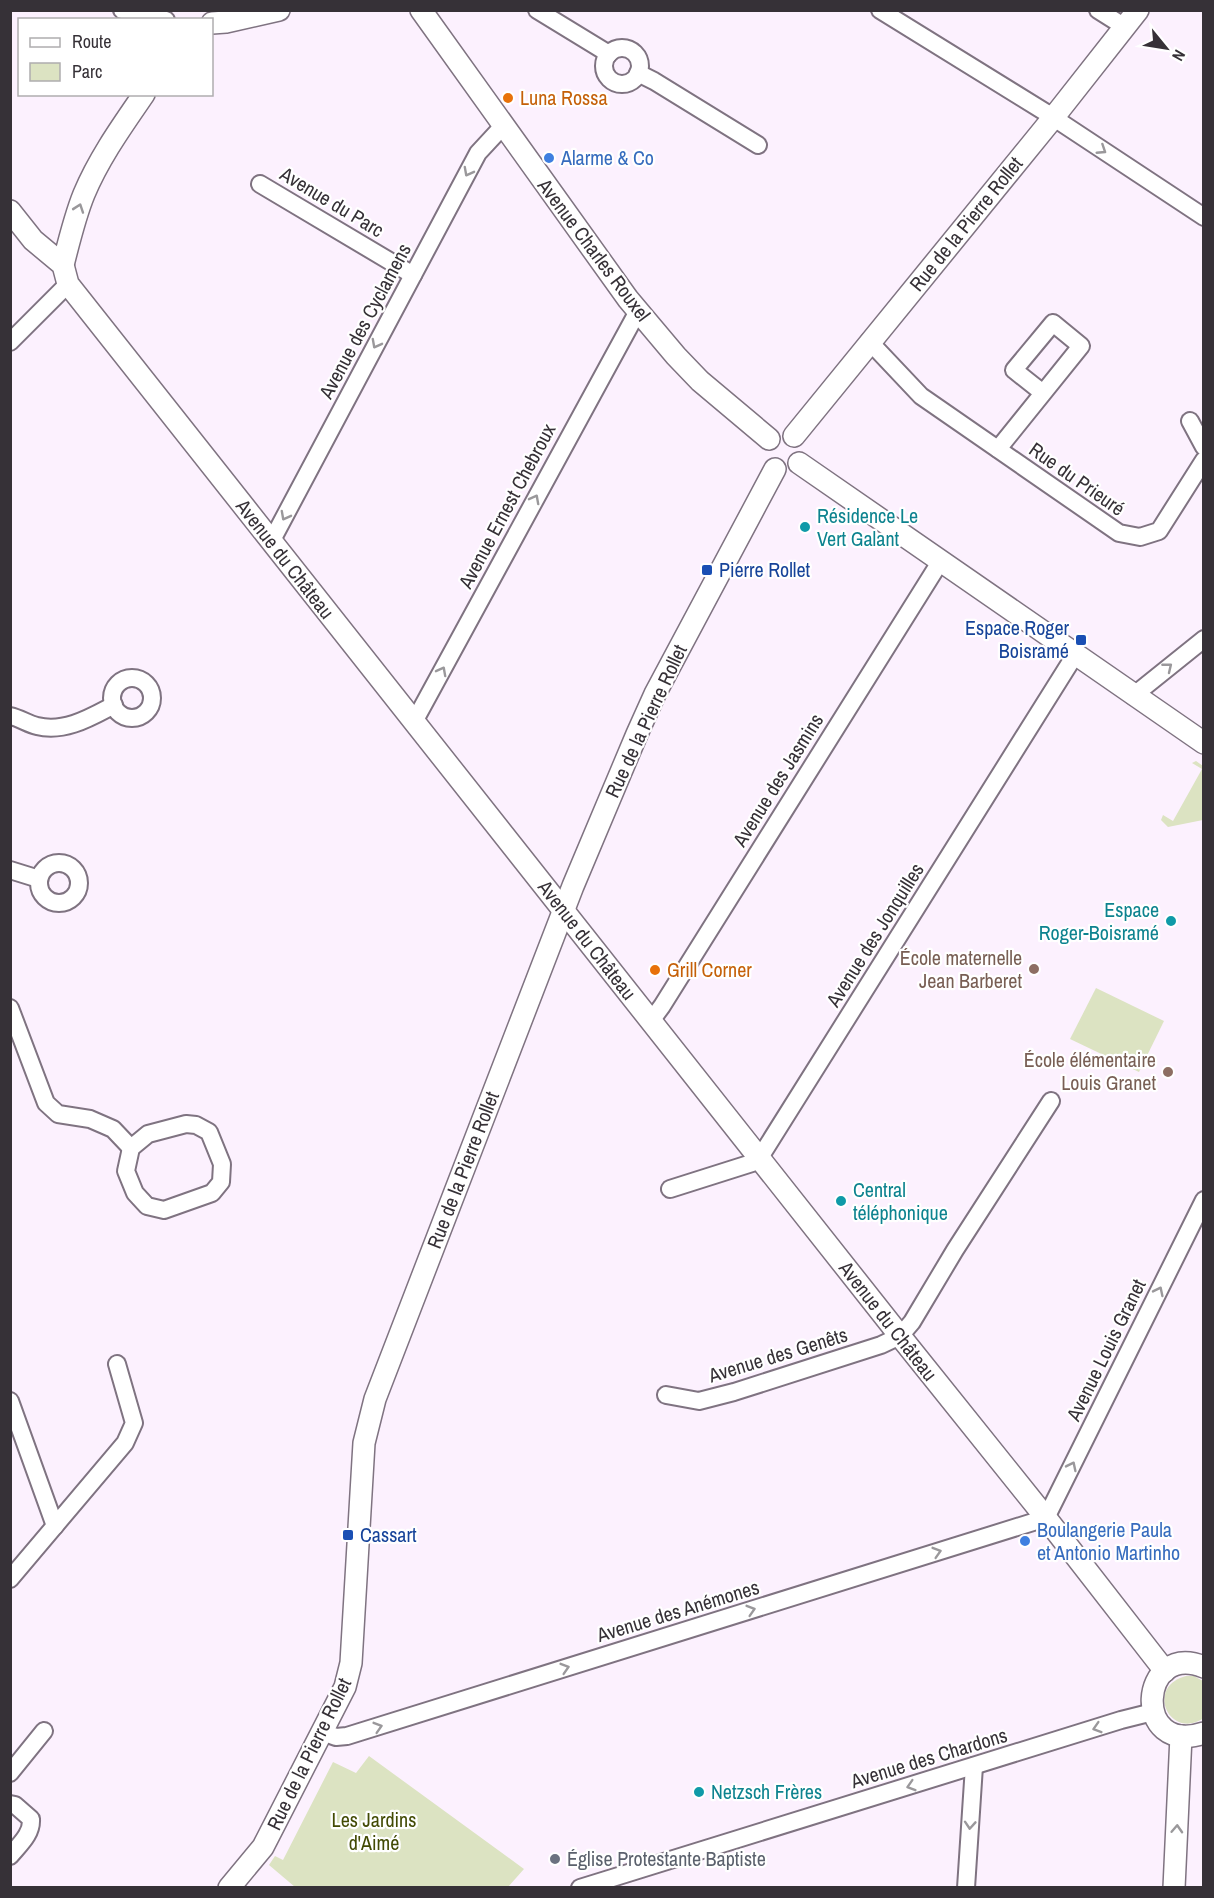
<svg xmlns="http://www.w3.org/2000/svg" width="1214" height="1898" font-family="'Archivo Narrow',sans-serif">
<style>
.green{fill:#dce3c2}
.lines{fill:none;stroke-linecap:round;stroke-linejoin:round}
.minor-casing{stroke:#7f7381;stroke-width:20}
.tertiary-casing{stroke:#7f7381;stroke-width:24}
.minor{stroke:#fff;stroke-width:16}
.tertiary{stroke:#fff;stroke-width:21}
.oneway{stroke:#9a989b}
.food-dot{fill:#e8710a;stroke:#fff;stroke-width:2}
.shop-dot{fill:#3f7fe0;stroke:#fff;stroke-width:2}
.culture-dot{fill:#0f9aa8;stroke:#fff;stroke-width:2}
.transit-dot{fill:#1a4fb4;stroke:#fff;stroke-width:2}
.education-dot{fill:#8d6e63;stroke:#fff;stroke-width:2}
.worship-dot{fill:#6b7280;stroke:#fff;stroke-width:2}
.labels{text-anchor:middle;stroke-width:4.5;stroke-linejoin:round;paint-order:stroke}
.food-label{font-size:20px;fill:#c56008;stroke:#fff;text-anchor:start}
.shop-label{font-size:20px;fill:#366cbe;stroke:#fff;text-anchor:start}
.street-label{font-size:20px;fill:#363137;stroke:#fff}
.culture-label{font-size:20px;fill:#0d838f;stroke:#fff;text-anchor:start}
.transit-label{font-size:20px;fill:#164399;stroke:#fff;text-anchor:start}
.education-label{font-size:20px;fill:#785e54;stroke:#fff;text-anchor:end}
.park-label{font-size:20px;fill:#424a04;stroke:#fff}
.worship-label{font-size:20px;fill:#5b616d;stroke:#fff;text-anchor:start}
</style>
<rect width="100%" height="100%" fill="#fcf1fe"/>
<g class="green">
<path d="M 1196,761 L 1203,766 L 1203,820 L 1168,827 L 1161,820 L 1163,815 L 1173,821 L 1202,769 L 1192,763 Z"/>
<path d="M 1096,988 L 1164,1021 L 1139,1072 L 1070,1039 Z"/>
<path d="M 1186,1676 L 1194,1676 L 1203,1681 L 1204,1718 C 1170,1741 1144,1687 1186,1676 Z"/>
<path d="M 369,1756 L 524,1869 L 508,1887 L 295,1887 L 269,1865 L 275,1856 L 283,1860 L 333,1762 L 356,1773 Z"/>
</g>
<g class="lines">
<g class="minor-casing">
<g id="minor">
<path d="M 122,10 L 166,20"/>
<path d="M 537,10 L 609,54"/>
<path d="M 880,10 L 1045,112 L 1204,217"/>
<path d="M 1098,10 L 1125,27"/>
<circle cx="622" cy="66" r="18"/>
<path d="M 638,73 L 654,81 L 758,145"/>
<path d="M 260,184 L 413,275"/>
<path d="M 869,341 L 921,396 L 1119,533 L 1140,537 L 1159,531 L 1204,460"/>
<path d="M 10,342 L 68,284"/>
<path d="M 1190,421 L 1204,447"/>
<path d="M 998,449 L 1081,346 L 1053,323 L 1014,370 L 1043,393"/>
<path d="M 271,542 L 478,153 L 503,126"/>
<circle cx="132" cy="698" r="20"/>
<path d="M 1133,696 L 1204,639"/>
<path d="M 10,716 C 20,718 28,724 37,726 C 65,733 91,717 114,705"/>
<path d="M 414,722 L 638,311"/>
<circle cx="59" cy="883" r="20"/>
<path d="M 10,870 L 39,879"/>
<path d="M 10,1008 L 46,1103 L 58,1114 L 90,1119 L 113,1129 L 131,1148"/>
<path d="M 651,1021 L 662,1006 L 940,562"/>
<path d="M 186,1124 L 196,1125 L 209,1132 L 222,1164 L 221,1182 L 212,1193 L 164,1210 L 147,1206 L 135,1193 L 126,1171 L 131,1148 L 148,1134 Z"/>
<path d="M 670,1189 L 752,1163 L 759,1158 L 764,1151 L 1075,655"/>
<path d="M 666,1395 L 699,1401 L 734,1392 L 881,1345 L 900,1336 L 912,1322 L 955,1250 L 1051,1101"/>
<path d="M 10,1401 L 55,1526"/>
<path d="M 10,1579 L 125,1443 L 134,1423 L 117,1364"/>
<path d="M 322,1732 L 336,1737 L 347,1736 L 1046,1518 L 1204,1200"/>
<path d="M 10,1773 L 44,1731"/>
<path d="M 10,1804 L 15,1805 L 31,1819 C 32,1834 20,1844 10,1856"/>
<path d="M 580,1888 L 1121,1720 L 1153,1712"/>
<path d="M 966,1888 L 974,1766"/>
</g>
</g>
<g class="tertiary-casing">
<g id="tertiary">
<path d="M 421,10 L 628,299 L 676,356 L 700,381 L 769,439"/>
<path d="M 212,23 L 226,22 L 279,10"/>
<path d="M 10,211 L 33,240 L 63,265 L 68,284 L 900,1336 L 1046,1518 L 1165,1671"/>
<path d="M 63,265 C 69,241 75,216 84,194 C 99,158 122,126 144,94"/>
<path d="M 794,436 L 1053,118 L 1138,10"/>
<path d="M 799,463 L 1204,743"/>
<path d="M 1204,1667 C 1139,1640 1131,1757 1204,1733"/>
<path d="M 229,1888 L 263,1847 L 345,1687 L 351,1663 L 364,1443 L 375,1399 L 573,886 L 637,734 L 655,694 L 775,469"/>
<path d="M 1174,1888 L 1181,1736"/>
</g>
</g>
<use href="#minor" class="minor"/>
<use href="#tertiary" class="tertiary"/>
</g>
<defs><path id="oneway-chevron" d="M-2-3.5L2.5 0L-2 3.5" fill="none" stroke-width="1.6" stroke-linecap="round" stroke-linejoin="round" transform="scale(1.5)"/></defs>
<g class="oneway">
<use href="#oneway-chevron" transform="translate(1102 150) rotate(33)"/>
<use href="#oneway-chevron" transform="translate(468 172) rotate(118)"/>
<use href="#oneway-chevron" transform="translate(79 208) rotate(-71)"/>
<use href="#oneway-chevron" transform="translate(376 344) rotate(118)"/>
<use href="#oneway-chevron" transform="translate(535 499) rotate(-62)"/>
<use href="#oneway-chevron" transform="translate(285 516) rotate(118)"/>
<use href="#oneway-chevron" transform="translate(1168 667) rotate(-39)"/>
<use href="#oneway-chevron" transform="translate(442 671) rotate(-62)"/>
<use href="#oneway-chevron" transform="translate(1159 1291) rotate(-64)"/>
<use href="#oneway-chevron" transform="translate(1072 1466) rotate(-64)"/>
<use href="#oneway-chevron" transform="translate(937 1552) rotate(-17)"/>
<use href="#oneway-chevron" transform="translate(751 1610) rotate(-17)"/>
<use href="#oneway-chevron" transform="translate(565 1668) rotate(-17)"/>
<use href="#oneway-chevron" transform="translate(378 1727) rotate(-17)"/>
<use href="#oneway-chevron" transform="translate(1097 1728) rotate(163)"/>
<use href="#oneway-chevron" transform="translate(911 1786) rotate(163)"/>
<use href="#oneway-chevron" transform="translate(970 1825) rotate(94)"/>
<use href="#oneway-chevron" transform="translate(1177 1829) rotate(-87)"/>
</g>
<g class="food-dot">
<circle cx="508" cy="98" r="6"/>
<circle cx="655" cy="970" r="6"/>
</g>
<g class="shop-dot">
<circle cx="549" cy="158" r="6"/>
<circle cx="1025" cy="1541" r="6"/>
</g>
<g class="culture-dot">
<circle cx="805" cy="527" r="6"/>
<circle cx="1171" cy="921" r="6"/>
<circle cx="841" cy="1201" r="6"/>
<circle cx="699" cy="1792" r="6"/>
</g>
<g class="transit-dot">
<rect x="701" y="564" width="12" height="12" rx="3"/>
<rect x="1075" y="634" width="12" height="12" rx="3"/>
<rect x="342" y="1529" width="12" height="12" rx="3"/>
</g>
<g class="education-dot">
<circle cx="1034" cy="969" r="6"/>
<circle cx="1168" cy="1072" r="6"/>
</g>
<circle class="worship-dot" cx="555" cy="1859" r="6"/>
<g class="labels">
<g class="food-label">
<text x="520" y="105">Luna Rossa</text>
<text x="667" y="977">Grill Corner</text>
</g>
<g class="shop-label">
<text x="561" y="165">Alarme &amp; Co</text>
<text x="1037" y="1537">Boulangerie Paula<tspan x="1037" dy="23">et Antonio Martinho</tspan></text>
</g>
<g class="street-label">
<text transform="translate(332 202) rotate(31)" y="7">Avenue du Parc</text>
<text transform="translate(966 224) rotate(-51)" y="7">Rue de la Pierre Rollet</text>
<text transform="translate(594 250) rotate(53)" y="7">Avenue Charles Rouxel</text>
<text transform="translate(365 321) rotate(-62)" y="7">Avenue des Cyclamens</text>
<text transform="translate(1077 479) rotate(35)" y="7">Rue du Prieuré</text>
<text transform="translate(507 506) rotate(-62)" y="7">Avenue Ernest Chebroux</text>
<text transform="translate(285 559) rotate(52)" y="7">Avenue du Château</text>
<text transform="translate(646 721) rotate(-65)" y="7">Rue de la Pierre Rollet</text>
<text transform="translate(778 780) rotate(-58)" y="7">Avenue des Jasmins</text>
<text transform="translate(875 935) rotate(-58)" y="7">Avenue des Jonquilles</text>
<text transform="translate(587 940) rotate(52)" y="7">Avenue du Château</text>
<text transform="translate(463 1170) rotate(-69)" y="7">Rue de la Pierre Rollet</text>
<text transform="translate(888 1321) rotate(52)" y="7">Avenue du Château</text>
<text transform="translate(1106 1350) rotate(-64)" y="7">Avenue Louis Granet</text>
<text transform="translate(778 1355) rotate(-17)" y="7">Avenue des Genêts</text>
<text transform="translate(678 1611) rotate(-17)" y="7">Avenue des Anémones</text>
<text transform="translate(309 1754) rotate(-64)" y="7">Rue de la Pierre Rollet</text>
<text transform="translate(929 1758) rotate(-17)" y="7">Avenue des Chardons</text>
</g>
<g class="culture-label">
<text x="817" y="523">Résidence Le<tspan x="817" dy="23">Vert Galant</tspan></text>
<text x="1159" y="917" text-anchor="end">Espace<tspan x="1159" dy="23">Roger-Boisramé</tspan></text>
<text x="853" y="1197">Central<tspan x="853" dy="23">téléphonique</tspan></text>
<text x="711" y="1799">Netzsch Frères</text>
</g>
<g class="transit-label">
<text x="719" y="577">Pierre Rollet</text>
<text x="1069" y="635" text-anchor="end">Espace Roger<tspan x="1069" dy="23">Boisramé</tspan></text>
<text x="360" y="1542">Cassart</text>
</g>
<g class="education-label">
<text x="1022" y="965">École maternelle<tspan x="1022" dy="23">Jean Barberet</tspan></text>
<text x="1156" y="1067">École élémentaire<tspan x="1156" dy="23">Louis Granet</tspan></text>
</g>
<g class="park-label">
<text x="374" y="1827">Les Jardins<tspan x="374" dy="23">d'Aimé</tspan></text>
</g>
<g class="worship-label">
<text x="567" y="1866">Église Protestante Baptiste</text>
</g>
</g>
<rect width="1214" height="1898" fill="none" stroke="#363137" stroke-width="24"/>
<rect x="18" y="18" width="195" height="78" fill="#ffffff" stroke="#afadaf" stroke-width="1.5"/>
<rect x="30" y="38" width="30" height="9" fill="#ffffff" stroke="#afadaf" stroke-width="1.5"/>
<text x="72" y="48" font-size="18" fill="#363137">Route</text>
<rect x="30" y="63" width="30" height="18" fill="#dce3c2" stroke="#afadaf" stroke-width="1.5"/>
<text x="72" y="78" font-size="18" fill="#363137">Parc</text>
<g transform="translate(1166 48) rotate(120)" stroke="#ffffff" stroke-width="4.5" paint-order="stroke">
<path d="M0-4.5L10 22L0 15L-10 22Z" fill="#363137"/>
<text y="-9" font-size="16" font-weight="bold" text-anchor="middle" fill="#363137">N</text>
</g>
</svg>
